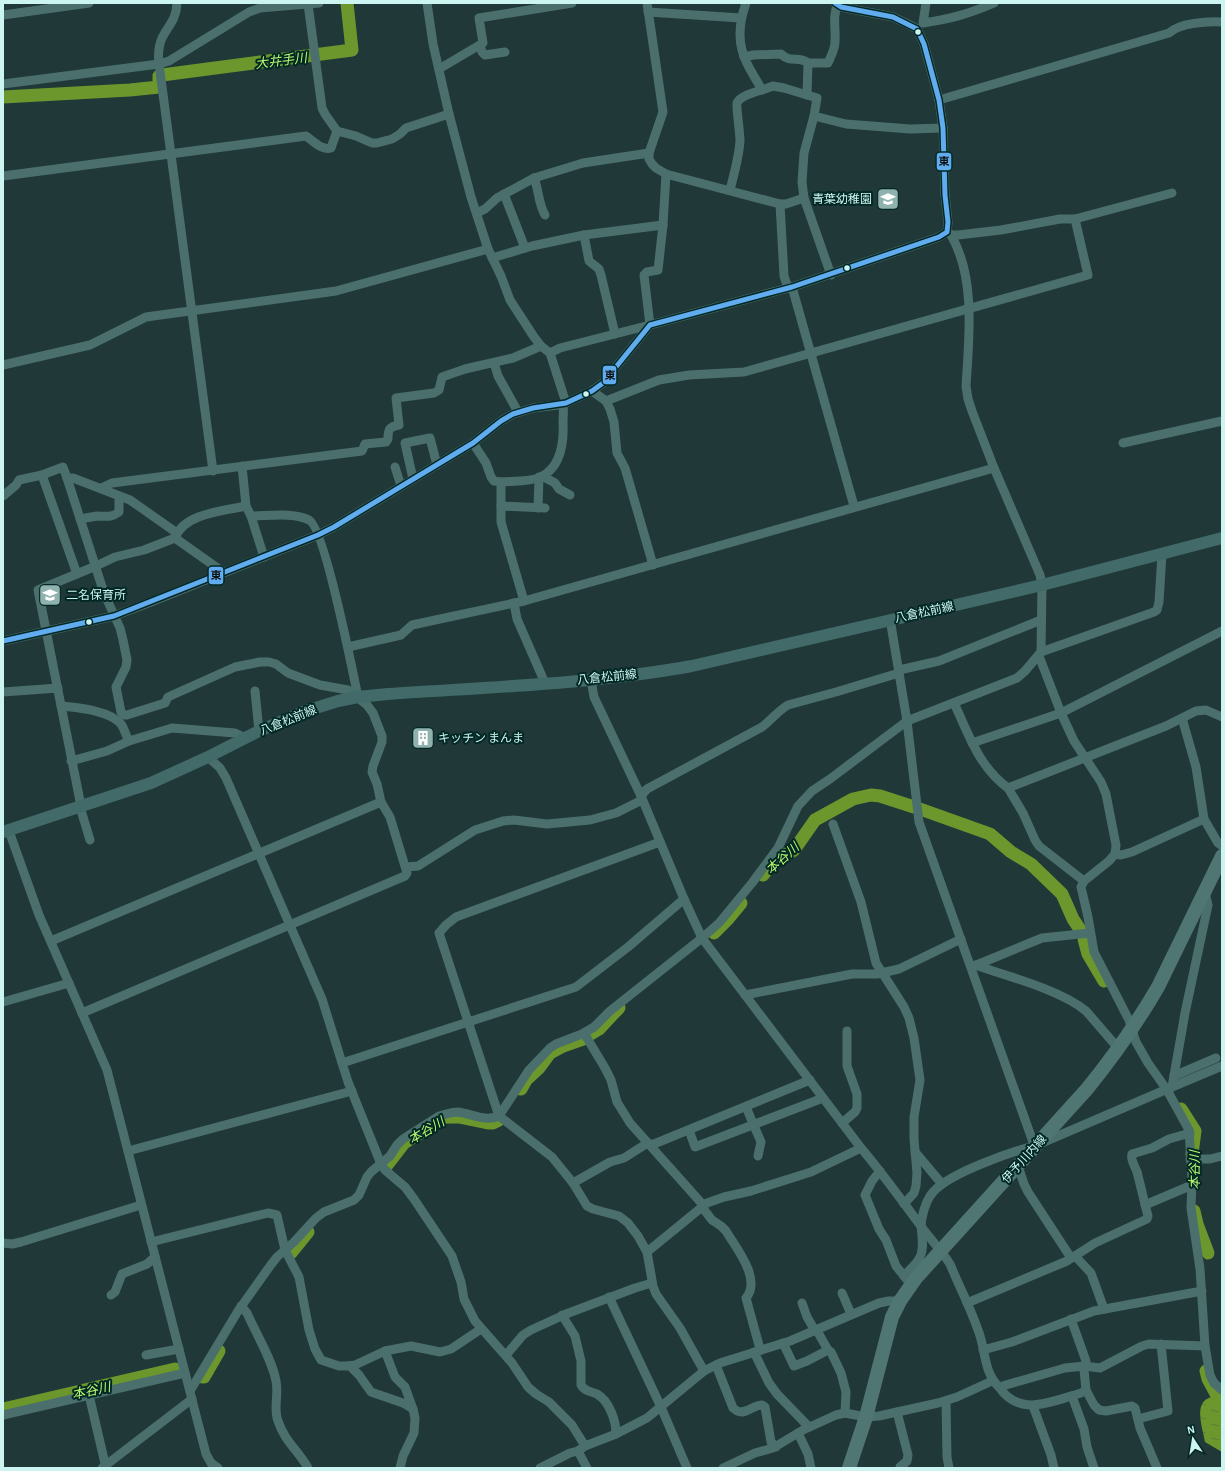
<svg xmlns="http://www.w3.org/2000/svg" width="1225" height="1471" font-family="'Alegreya Sans','Noto Sans JP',sans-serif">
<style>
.water{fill:url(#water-ripples)}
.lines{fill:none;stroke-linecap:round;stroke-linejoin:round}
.river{stroke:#6b972d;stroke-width:13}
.minor{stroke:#4a6f6d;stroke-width:9}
.secondary{stroke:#416a68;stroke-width:12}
.primary{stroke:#507674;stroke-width:14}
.bus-1-casing{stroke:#022826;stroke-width:8}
.bus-1{stroke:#60acee;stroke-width:5}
.bus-dot{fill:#ccf4f0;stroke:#022826;stroke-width:1.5}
.labels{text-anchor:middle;stroke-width:4;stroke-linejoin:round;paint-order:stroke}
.poi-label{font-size:12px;fill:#ccf4f0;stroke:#022826;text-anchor:start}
.street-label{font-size:12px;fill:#ccf4f0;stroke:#022826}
.water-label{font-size:13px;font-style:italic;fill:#befa6e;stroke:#022826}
.line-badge{stroke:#022826;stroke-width:1.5}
.pale-badge-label{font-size:11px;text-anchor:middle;font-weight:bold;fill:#111}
</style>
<defs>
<pattern id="water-ripples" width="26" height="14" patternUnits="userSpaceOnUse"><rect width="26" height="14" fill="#6b972d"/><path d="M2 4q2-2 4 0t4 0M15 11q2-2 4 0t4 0" fill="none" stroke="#5b7c36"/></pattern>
</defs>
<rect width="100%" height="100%" fill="#203837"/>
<path class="water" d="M 1212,1397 L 1222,1400 L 1222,1452 L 1205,1442 C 1203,1428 1192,1401 1212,1397 Z"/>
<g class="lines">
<g class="river">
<path d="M 162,75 L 352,50 L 347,3"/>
<path d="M 3,97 L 130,90 L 159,87 L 159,76"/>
<path d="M 920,809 L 990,834 L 1011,852 L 1031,864 L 1062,894 L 1073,919 L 1081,931"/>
<path d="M 763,875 L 773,862 L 794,850 L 815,820 L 853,799 L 871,795 L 880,796 L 914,807"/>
<path d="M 714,933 L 727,920 L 741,903"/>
<path d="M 1084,939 L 1088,954 L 1104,981"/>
<path d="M 589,1035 L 599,1029 L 612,1015 L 619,1008"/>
<path d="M 521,1089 L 526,1080 L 539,1068 L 550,1053 L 563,1046 L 583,1039"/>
<path d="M 1181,1109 L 1195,1131 L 1192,1154 L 1194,1159"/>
<path d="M 387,1165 L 404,1143 L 445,1117 L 459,1117 L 488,1123 L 493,1123 L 499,1120"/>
<path d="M 1194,1211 L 1197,1224 L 1208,1253"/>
<path d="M 291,1253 L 308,1232"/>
<path d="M 1206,1371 L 1208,1379 L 1222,1405"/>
<path d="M 202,1377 L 204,1377 L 219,1351"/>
<path d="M 3,1409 L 175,1369 L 180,1370"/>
</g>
<g class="minor">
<path d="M 177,3 C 176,21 169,24 162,38 C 158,47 158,55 159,64 L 213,471"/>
<path d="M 427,3 L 433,44 L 449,114 L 471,197 L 488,249 L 501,276 L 510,300 L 534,337 L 541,346 L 550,353 L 566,403"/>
<path d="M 647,3 L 663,112 L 649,153 L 649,159 L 652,164 L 656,168 L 666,174 L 780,204 L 786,204 L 804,198"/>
<path d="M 746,3 C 741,17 738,35 742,50 C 745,64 755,77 762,90 L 773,86 L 784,88 L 817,98 L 814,116 L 804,153 L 802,182 L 804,198 L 831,275"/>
<path d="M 926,3 L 923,23 C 950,19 969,14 994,3"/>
<path d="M 308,4 L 322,108 L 325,114 L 337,131"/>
<path d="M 648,12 L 741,18"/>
<path d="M 3,15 L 89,3"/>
<path d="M 480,45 L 482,52 L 485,55 L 505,52"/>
<path d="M 744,57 L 753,55 L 781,54 C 791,64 799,55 808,63"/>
<path d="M 439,69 L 483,43 L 479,18 L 572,3"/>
<path d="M 3,84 L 159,64 L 169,61 L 249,12 L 260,8 L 319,3"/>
<path d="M 807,95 L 808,63 L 828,63 C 831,56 835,49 835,42 C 836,27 832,18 838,3"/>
<path d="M 939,100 L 1169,33 C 1179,23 1208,21 1222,22"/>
<path d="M 814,116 L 846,124 L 910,129 L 943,128"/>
<path d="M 3,176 L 306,136 C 313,141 322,151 331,148 L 337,131 L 356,136 L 372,143 L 377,143 L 392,139 L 400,134 L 406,128 L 449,114"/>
<path d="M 534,178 C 539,190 538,203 545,215"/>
<path d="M 730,190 C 734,174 739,157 740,141 C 740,133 736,106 737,103 C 740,96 755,92 762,90"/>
<path d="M 504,194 L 525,248"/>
<path d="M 780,204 L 784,276 L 788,288"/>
<path d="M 477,213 L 485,209 L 497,198 L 534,178 L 583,163 L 649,153"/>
<path d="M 1075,219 L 1172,193"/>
<path d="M 584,235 L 589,261 L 599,269 L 601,275 L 615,334"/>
<path d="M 492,258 L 532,246 L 584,235 L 663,225"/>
<path d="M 792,287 L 854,506"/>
<path d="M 550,353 L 560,348 L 650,325 L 644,275 L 647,272 L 658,270 L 663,225 L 666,174"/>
<path d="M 494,363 L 498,376 L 518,412"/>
<path d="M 3,365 L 90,345 L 146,317 L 336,291 L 488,249"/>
<path d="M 592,391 L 606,401 L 610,409 L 614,422 L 617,453 L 625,468 L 653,565"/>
<path d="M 606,401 L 659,380 L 689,375 L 744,372 L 1088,275 L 1075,219 L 1060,219 L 1001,230 L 958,235 L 951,235 L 949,233"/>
<path d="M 473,443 L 486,463 L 491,477 L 494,481 L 501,482 L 501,522 L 524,601"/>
<path d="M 1123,443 L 1222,421"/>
<path d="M 242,466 L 246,506 L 251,516 C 268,516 294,512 309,520 C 324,527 353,673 358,697"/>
<path d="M 395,467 L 401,486"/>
<path d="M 42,475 L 77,574"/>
<path d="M 542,476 L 555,483 L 559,489 L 570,495"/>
<path d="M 413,479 L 405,443 L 430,438 L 437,465"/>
<path d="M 501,482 C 513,481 530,482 541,477 C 561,467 564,442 563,422 C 563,416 564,410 563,404"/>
<path d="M 101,488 L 112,483 L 362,451 L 365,444 L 386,442 L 388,439 C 388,429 389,427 399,425 L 396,398 L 434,393 L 439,390 L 442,377 L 465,369 L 513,358 L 541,346"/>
<path d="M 3,496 L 16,485 L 19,480 L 42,475 L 63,467 L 67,478 L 73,478 L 130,500 L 177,533"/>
<path d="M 501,506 L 545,508"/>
<path d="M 538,508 L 539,477"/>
<path d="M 251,516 L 264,557"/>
<path d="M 80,519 C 85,518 91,517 97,516 C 106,516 111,518 119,512 L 119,496"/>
<path d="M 175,538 L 223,572"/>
<path d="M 514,603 L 517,619 L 545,683"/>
<path d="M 890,619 L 907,721 L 919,822 L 1033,1142 L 1037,1145"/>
<path d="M 3,641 L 114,616 L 151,602 L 318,535 L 334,527 L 473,443 L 501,421 L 513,414 L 533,408 L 558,405 L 566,403 L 592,391 L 603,383 L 650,325 L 792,287 L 939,237 L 947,232 L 948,222 L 945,195 L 943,128 L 939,100 L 924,44 L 917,29 L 908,24 L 893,17 L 841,7 L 835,3"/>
<path d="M 348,647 L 401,635 L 412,625 L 524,601 L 994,468"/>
<path d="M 1041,652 L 1154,612 L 1157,610 L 1159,602 L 1162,554"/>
<path d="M 1039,656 L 1061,713 L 1074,741 L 1101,782 L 1106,794 L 1116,845 L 1115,854 L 1109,861 L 1084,881 L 1081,887 L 1088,917 L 1094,952 L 1129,1020 L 1136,1042 L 1148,1063 L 1167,1090 L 1189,1130 L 1192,1179 L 1191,1208 L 1200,1269 L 1205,1346 L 1210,1375 L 1214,1383 L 1222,1390"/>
<path d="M 899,670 L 939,661 L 1041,620"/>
<path d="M 591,680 L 594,697 L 641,796 L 684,899 L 702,938 L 861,1148 C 883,1174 903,1202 923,1229 C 932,1241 942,1251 950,1264 C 959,1286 970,1307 978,1330 C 986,1349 983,1372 999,1387 L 1065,1368 L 1084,1366 L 1100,1368 L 1142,1346 L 1149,1344 L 1205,1346"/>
<path d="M 255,691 L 259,731"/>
<path d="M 3,692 L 58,688"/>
<path d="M 954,703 C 969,735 979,767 1008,788"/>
<path d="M 61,706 C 78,708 109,710 121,724 C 124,728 126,736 129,741"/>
<path d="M 1182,718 L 1196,767 L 1204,819 L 1218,843 L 1222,846"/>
<path d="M 972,743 L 1061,713 L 1222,631"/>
<path d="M 208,757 L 220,768 L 226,778 L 322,999 L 348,1082 L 381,1164 L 385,1170 L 405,1187 L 414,1199 L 452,1256 L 461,1282 L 464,1299 L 475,1321 L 512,1363 L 528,1387 L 536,1394 L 549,1402 L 572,1425 L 585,1446"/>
<path d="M 71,761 L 107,751 L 129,741 L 172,728 L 235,733 L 245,738"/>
<path d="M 641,796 L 647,789 L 762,727 C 771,720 778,711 788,705 L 836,692 L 899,673"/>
<path d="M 81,806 L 38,590 L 96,566 L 115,557 L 144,550 L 175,538 C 184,513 224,511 246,506"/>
<path d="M 80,807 L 90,840"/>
<path d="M 833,824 L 861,902 L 876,963 L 904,1007 L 909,1018 L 914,1038 L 920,1080 L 914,1117 L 914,1139 L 917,1173 L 916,1186 L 914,1193 L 904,1204"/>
<path d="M 9,831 L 39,915 L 107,1070 L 206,1454 L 211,1463 L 218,1468"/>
<path d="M 660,842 L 456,917 L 446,925 L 439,933 L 499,1116 L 552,1157 L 573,1183 L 587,1206 L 593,1209 L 619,1216 L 628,1223 L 638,1236 L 647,1252 L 653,1286 L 656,1294 L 680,1328 L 704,1371"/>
<path d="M 1115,854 L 1121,855 L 1132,852 L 1204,819"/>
<path d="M 406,867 L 418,866 L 475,830 L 503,821 L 514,820 L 547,824 L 590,820 L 616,813 L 642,800"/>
<path d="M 1084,881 L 1039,846 L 1035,840 L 1023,813 L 1008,788 L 1166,726 L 1196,711 L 1206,710 L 1222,717"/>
<path d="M 51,941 L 381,802 L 377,784 L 372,772 L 373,766 L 382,742 L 382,736 L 373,713 L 367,705 L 348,690 L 320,685 L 288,673 L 276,664 L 269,662 L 260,662 L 235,667 L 168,697 L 165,703 L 127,715 L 124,715 L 121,712 L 116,687 L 126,667 L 127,660 L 123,640 L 120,628 L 104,593 L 67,478"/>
<path d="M 975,965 C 1007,976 1061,990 1086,1011 L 1118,1048"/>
<path d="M 974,966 L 1042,938 L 1090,933"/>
<path d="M 745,995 L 852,974 L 877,974 L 899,969 L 961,939"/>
<path d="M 3,1002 L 69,983"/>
<path d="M 82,1013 L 405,876 L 407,873 L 390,817 L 381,802"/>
<path d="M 584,1033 L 605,1068 L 611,1080 L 617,1102 L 630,1123 L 704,1206"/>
<path d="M 342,1063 L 576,987 L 628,947 L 684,899"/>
<path d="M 1174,1076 L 1216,1058"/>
<path d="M 1172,1087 L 1222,1066"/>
<path d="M 746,1107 L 761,1142 L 758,1156"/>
<path d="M 842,1123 L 855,1112 L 857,1108 L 857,1094 L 847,1066 L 847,1031"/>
<path d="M 689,1130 L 695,1147 L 823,1098"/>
<path d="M 128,1151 L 352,1091"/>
<path d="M 915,1152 L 942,1184"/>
<path d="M 1190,1159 L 1210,1159 L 1222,1156"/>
<path d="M 1018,1166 L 1024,1184 L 1028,1192 L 1071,1258"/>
<path d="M 880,1171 L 872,1181 L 865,1195 L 879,1229 L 886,1240 L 896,1266 L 908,1281"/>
<path d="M 573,1183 L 610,1162 L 624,1158 L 646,1144 L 654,1144 L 810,1080"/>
<path d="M 1145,1205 L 1192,1185"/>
<path d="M 702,1207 L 712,1220 L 721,1226 L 726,1231 C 736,1248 762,1279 746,1298 L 760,1349"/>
<path d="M 151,1242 L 268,1213 L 277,1215 L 285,1250 L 299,1277 L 309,1330 L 315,1349 L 321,1360 L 339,1366 L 347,1366 L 355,1365 L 385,1351 L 411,1346 L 440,1352 L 451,1349 L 481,1329"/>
<path d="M 3,1243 L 12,1244 L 21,1242 L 141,1205"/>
<path d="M 647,1252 L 707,1203 L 724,1197 L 751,1191 L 811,1172 L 861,1148"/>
<path d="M 1075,1256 L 1091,1273 L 1104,1309"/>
<path d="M 904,1276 C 909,1270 917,1264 920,1257 C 926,1245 919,1231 922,1218 C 924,1208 927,1198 934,1191 C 952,1172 1011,1152 1037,1145 L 1172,1087 L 1185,1013 L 1208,905 L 1205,892"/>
<path d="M 842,1293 L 851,1314"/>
<path d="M 111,1295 L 115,1292 L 122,1274 L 147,1264 L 155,1257"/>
<path d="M 609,1297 L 661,1407 L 687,1468"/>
<path d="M 802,1303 L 807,1317 L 814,1329"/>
<path d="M 967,1303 L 1067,1261 L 1095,1243 L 1147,1219 L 1148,1216 C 1144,1201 1141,1187 1137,1172 C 1135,1166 1130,1160 1132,1154 L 1152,1148 L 1169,1139 L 1190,1133"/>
<path d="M 241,1306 L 247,1313 C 256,1334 272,1359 276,1381 C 279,1395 273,1408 278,1421 C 285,1442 298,1450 308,1468"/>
<path d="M 562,1315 L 575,1336 L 581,1361 L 581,1385 C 585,1392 591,1391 597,1394 C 609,1401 616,1420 616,1434"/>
<path d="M 1071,1319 L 1086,1361 L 1084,1370 L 1086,1390 L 1094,1405 L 1099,1410 L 1106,1411 L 1132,1406 L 1135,1408 L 1140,1428 L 1157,1468"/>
<path d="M 816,1329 L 828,1350 L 831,1352 L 841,1373 L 846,1392 L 845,1413"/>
<path d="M 783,1343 L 794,1366 L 807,1361 L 828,1350"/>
<path d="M 983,1350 L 1012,1342 L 1094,1311 L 1202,1291"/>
<path d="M 385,1351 L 395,1377 L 405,1387 L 413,1409 L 415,1418 L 414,1433 L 403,1456 L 400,1468"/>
<path d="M 754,1352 L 769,1383 L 777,1394 L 809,1427"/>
<path d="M 146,1355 L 179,1349"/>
<path d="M 506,1355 L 523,1335 L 531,1330 L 566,1314 L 635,1288 L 652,1283"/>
<path d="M 716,1365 L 733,1408 L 737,1411 C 746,1415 753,1405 762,1405 L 765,1407 L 771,1442 L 776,1447"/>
<path d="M 350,1366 L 359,1375 L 371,1392 L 403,1403 L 413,1409"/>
<path d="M 999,1387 C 1020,1418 1052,1401 1081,1393 L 1086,1390"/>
<path d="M 190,1391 L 238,1311 L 270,1266 L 277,1257 L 294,1242 L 316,1218 L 324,1212 L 354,1200 L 359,1195 L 367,1177 L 371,1172 L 390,1156 L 397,1145 L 403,1139 L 439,1116 C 446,1114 452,1112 458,1112 C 473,1114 485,1122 499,1116 L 529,1070 L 550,1048 L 556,1044 L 582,1034 L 594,1027 L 610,1011 L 702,938 L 719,923 L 752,883 L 778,848 L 798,806 L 812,791 L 830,779 L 907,721 L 1017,678 L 1025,671 L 1041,652 L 1042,585 L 1040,575 L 994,468 L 972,411 L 968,399 L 966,386 C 969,338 976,278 951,235"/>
<path d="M 89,1395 L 106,1468"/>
<path d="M 1072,1396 L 1084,1429 L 1087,1447 L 1094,1468"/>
<path d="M 946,1401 L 947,1457 L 949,1468"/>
<path d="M 1033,1406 L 1051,1455 L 1054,1468"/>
<path d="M 897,1412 L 908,1455 L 907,1461 L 900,1467"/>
<path d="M 3,1415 L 185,1373"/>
<path d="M 1138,1419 L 1168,1411 L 1161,1344"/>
<path d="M 798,1433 L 808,1454 L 811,1468"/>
<path d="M 578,1451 L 587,1468"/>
<path d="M 102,1468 L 192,1399"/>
<path d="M 540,1468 L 570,1453 L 578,1451 L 585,1446 L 616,1434 L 647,1418 L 704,1371 L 720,1363 L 790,1341 L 879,1303 L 889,1301 L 900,1301"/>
<path d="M 723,1468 L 755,1453 L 773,1448 L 803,1430 L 836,1415 L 845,1413 L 866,1417 L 879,1416 L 938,1403 L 957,1397 L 992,1381"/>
</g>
<path class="secondary" d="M 3,832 L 151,783 L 208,757 L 259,731 L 303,712 L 338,701 L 358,697 L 388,694 C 489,687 592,684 692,666 L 1042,585 L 1222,538"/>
<path class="primary" d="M 849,1468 L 866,1417 L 892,1317 L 900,1301 L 916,1278 L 1087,1089 C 1113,1057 1137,1023 1158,987 L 1222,856"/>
<g class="bus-1-casing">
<path id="bus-1" d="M 3,641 L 114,616 L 318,535 L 334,527 L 473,443 L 501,421 L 513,414 L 533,408 L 566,403 L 592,391 L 603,383 L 650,325 L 792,287 L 939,237 L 947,232 L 948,222 L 945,195 L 943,128 L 939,100 L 924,44 L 917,29 L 893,17 L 841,7 L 835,3"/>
</g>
<use href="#bus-1" class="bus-1"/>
</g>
<defs>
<g id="school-square" transform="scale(1.15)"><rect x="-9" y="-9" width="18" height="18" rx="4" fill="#90b2af" stroke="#022826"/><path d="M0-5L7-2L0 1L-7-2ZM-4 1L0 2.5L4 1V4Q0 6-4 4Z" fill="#fff"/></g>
<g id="building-square" transform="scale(1.15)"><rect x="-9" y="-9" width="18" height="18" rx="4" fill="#90b2af" stroke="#022826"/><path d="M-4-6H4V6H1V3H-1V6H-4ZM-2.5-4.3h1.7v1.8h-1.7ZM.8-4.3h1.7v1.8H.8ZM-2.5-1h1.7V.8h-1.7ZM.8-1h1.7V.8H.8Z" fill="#fff"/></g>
</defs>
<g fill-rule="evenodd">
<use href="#school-square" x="888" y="199"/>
<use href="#school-square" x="50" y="595"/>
<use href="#building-square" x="423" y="738"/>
</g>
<g class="bus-dot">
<circle cx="918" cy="32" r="3.5"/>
<circle cx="847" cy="268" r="3.5"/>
<circle cx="586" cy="394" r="3.5"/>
<circle cx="89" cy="622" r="3.5"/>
</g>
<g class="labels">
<g class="poi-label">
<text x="872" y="203" text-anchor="end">青葉幼稚園</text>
<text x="66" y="599">二名保育所</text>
<text x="438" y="742">キッチン まんま</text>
</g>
<g class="street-label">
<text transform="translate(924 612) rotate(-12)" y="4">八倉松前線</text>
<text transform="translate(607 677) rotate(-6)" y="4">八倉松前線</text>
<text transform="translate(288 720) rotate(-22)" y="4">八倉松前線</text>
<text transform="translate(1024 1159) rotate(-48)" y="4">伊予川内線</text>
</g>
<g class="water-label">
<text transform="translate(281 60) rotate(-7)" y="5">大井手川</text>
<text transform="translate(782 858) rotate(-42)" y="5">本谷川</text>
<text transform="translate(426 1130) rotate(-31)" y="5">本谷川</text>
<text transform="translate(1194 1170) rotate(-90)" y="5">本谷川</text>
<text transform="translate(91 1390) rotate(-12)" y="5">本谷川</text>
</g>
</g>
<g class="line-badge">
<rect x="936" y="152" width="16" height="19" rx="4" fill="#60acee"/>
<rect x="602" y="365" width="15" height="20" rx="4" fill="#60acee"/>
<rect x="208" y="566" width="16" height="19" rx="4" fill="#60acee"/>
</g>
<g class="pale-badge-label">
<text x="944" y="165">東</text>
<text x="610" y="379">東</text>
<text x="216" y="579">東</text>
</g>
<rect width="1225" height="1471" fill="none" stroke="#ccf4f0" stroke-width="8"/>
<g transform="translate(1193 1439) rotate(348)" stroke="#022826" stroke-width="3" paint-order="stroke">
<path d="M0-3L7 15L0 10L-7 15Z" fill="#ccf4f0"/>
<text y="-6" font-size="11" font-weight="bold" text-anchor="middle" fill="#ccf4f0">N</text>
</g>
</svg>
